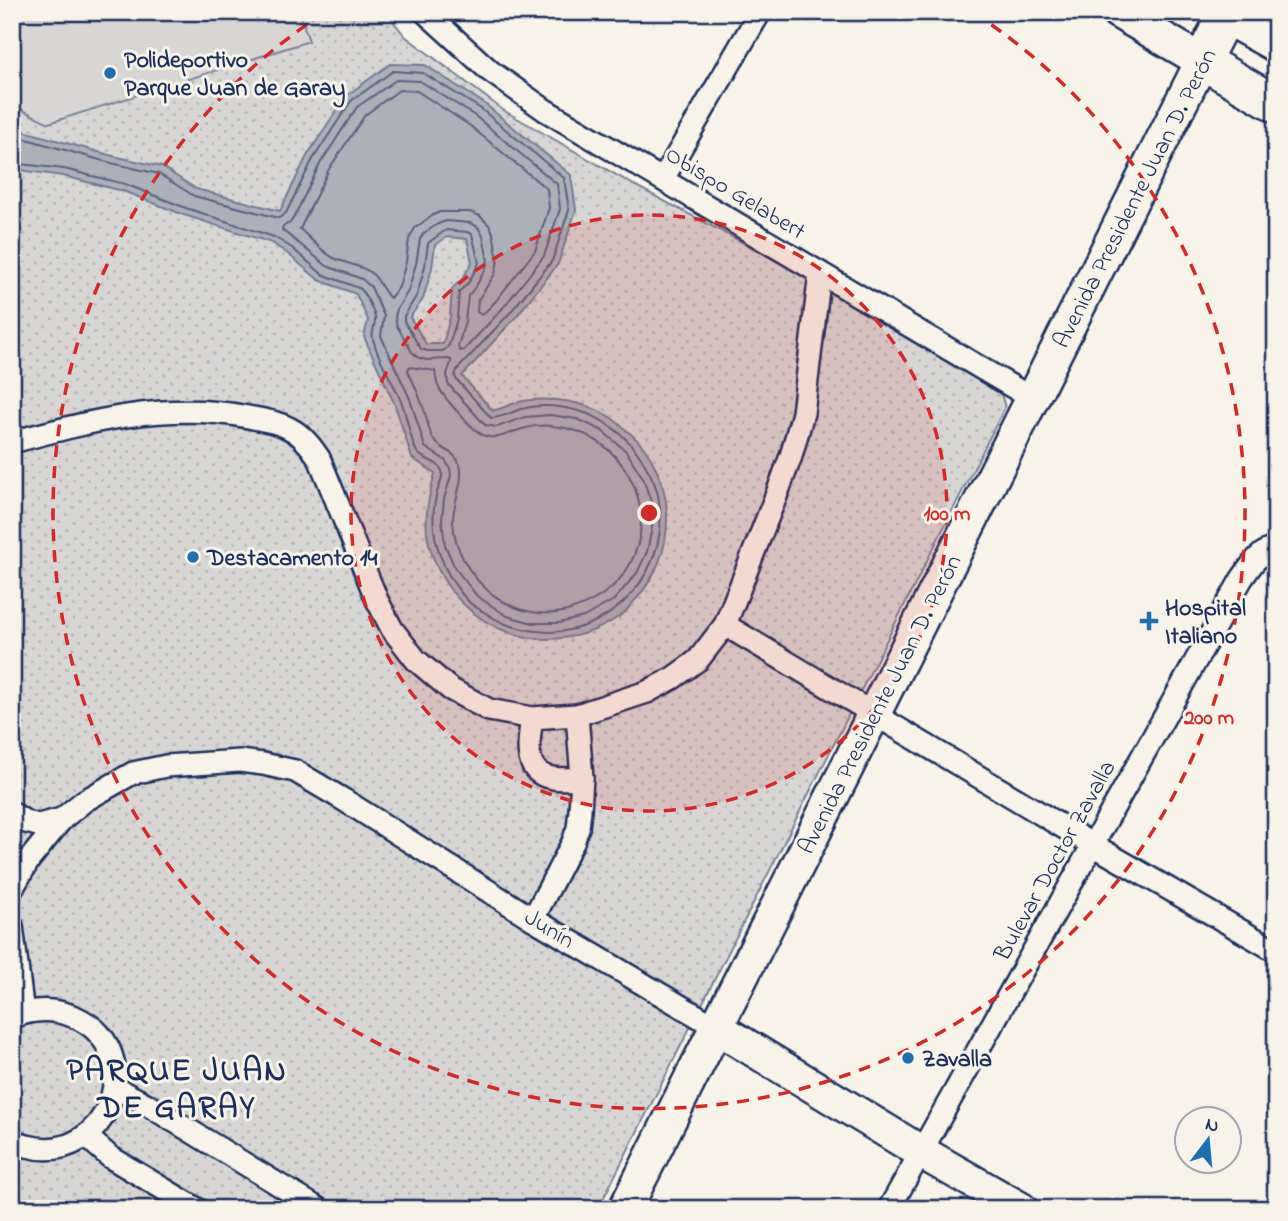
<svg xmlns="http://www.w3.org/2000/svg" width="1288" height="1221" font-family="'Indie Flower',sans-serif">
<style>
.grass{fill:url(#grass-dots);stroke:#798299;stroke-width:2}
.pitch{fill:#d7d6d4;stroke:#798299;stroke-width:2}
.water{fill:#acb0b9;stroke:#727c95;stroke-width:2;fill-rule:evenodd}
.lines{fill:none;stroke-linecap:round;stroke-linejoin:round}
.shore{stroke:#556382;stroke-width:2}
.street-casing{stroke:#1b2f5e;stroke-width:26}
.secondary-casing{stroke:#1b2f5e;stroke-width:37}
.primary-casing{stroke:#1b2f5e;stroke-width:40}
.street{stroke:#f7f3e8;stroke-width:21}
.secondary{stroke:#f7f3e8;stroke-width:32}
.primary{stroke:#f7f3e8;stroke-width:35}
.ring{fill:none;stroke:#d62828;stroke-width:3.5;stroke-dasharray:12 9}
.poi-dot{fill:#1f6fb2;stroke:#f7f3e8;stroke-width:2.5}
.labels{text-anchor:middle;stroke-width:6;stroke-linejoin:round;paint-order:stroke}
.poi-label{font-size:24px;font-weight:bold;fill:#1b2f5e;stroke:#f7f3e8;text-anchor:start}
.street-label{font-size:24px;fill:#1b2f5e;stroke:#f7f3e8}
.district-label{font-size:32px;font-weight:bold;letter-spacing:2px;fill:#1b2f5e;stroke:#f7f3e8}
.centre{fill:#d62828;stroke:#f7f3e8;stroke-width:3.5}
.ring-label{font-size:21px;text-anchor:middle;font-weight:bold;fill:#d62828;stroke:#f7f3e8;stroke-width:6;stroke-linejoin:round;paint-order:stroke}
</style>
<defs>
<pattern id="grass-dots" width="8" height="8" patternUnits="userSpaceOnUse" patternTransform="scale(1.75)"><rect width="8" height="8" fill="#d7d6d4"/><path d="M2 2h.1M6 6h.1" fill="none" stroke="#b8b8b8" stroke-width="1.8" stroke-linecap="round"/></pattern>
</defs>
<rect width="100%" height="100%" fill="#f7f3e8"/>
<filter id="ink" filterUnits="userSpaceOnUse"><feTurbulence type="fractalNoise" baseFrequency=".0143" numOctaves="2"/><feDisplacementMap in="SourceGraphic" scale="14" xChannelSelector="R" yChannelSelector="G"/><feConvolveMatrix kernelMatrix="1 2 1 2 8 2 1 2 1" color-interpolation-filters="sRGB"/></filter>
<g filter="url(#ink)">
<path class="grass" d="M 12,12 L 386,12 L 405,36 L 503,110 L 634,185 L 783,264 L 999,388 L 1005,407 L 598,1209 L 12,1209 Z"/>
<path class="pitch" d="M 12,12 L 299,12 L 309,41 L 49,123 L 12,105 Z"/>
<path class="water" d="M 390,64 L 425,65 L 485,104 L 571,175 L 576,210 L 558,264 L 514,319 L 462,376 L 493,411 C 503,408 513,403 523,401 C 552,397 585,401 610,417 C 618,422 624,429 631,434 C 653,453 666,485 667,514 C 668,546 658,573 638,597 C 633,602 629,608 624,613 C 554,666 457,634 431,551 C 422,525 428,499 435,473 L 412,458 L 395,405 L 364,337 L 368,320 L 356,294 L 319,280 L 288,254 L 272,243 L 184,215 L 123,191 L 63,176 L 12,169 L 12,131 L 24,131 L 109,155 L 162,167 L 196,189 L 280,211 L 307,156 L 346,96 ZM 447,237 L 467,239 L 472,262 L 463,278 L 452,289 L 450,317 L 443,344 L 426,344 L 410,317 L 423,299 L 432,268 L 435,245 Z"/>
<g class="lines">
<g class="shore">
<path d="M 396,80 L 420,81 L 475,116 L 557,184 L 560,209 L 544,256 L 503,308 L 464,350 L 460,351 L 458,347 L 465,321 L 468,296 L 476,286 L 485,270 L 488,261 L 483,236 L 478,227 L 470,223 L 446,221 L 438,224 L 424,233 L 420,239 L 416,264 L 408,291 L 397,309 L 395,317 L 397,326 L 412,352 L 417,357 L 426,360 L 448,359 L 451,360 L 451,363 L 447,374 L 448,384 L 485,425 L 497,427 L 525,417 L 550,415 L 577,419 L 601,430 L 626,451 L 643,478 L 651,502 L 652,527 L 647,552 L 637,573 L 614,600 L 584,617 L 559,623 L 533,623 L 507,616 L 477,596 L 455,568 L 445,545 L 442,520 L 444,499 L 451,476 L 450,468 L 445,460 L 425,447 L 410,399 L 381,336 L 384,316 L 371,287 L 362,279 L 327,266 L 282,230 L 283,226 L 290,223 L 294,217 L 320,164 L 357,107 Z"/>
<path d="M 399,90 L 417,91 L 469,125 L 547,189 L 549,208 L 535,251 L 495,302 L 482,315 L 477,312 L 478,300 L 495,274 L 498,260 L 493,233 L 490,226 L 480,216 L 470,212 L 440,212 L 433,215 L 415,228 L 409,239 L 406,262 L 399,287 L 390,298 C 382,291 380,279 370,272 C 360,265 346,264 334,258 C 322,252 310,238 300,229 L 329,169 L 365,115 Z"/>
<path d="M 12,137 L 23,138 L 107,162 L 159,174 L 194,196 L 279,218 L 286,213 L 313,159 L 351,101 L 393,71 L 423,73 L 481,109 L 564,178 L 569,210 L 552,261 L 509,314 L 457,370 L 455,375 L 456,379 L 491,418 C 502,418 511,412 521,409 C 539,404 561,406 579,411 C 604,418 627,436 641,458 C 649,471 657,485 659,501 C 670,568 616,633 548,632 C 528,631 509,628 492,617 C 485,612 476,608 470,603 C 443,576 427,534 436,496 C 437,489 444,478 442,471 C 439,461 422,460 417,452 C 410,440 407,415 401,401 C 393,381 378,360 373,339 C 371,332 376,325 375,318 C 374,309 366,297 361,289 L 322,274 L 292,248 L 274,237 L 186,208 L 125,184 L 64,169 L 12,163"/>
<path d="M 446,230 L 467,232 L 472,234 L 479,263 L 469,282 L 459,292 L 457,319 L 449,345 L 446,349 L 442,351 L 427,351 L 421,349 L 404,321 L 404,316 L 417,295 L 425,266 L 428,243 Z"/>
<path d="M 409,367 C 411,367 431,370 435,371 C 436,376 436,382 438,386 C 443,397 475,433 485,436 C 499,441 512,431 526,428 C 533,426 544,425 552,426 C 620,431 663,505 629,566 C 616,589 592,604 567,611 C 511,625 456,577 453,522 C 452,504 465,481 460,465 C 455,450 441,451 434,440 C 429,434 427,418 424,410 C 420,396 414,384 408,371 Z"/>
</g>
<g class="street-casing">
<g id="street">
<path d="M 425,12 L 490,71 L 545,110 L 1033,399"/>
<path d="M 663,179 L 760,12"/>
<path d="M 12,442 C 91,421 166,401 248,417 C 264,420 280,422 294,431 C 305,438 312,448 319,458 L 377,600 L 392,629 L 416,660 L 450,689 L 489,710 L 532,718 L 577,715 L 647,692 L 673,678 L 698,660 L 725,625 L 778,491 L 791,456 L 803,413 L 820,273"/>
<path d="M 725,625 L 1093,845 L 1276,951"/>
<path d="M 532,718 C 529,740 521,773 553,778 C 562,780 573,778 582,778"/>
<path d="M 12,813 L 26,822 L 38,825 L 62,819 L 84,801 L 133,773 L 166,766 L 240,761 L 263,764 L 295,771 L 344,800 L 533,919 L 716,1027"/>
<path d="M 12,889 L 29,860 L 62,819"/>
<path d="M 533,919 L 573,842 L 578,828 L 580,810 L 582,778 L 577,715"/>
<path d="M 12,926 L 23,1013"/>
<path d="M 12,1018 C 33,1008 53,1008 75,1017 C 151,1050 108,1168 27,1146 C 22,1145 17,1142 12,1140"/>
<path d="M 115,1088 L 146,1104 L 319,1209"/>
<path d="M 86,1136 L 110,1157 L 197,1209"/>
<path d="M 889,1209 L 1241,580 C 1250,567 1260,550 1276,548"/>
</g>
</g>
<g class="secondary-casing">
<g id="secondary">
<path d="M 716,1027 L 921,1152 L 1021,1209"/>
<path d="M 625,1209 L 1202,61 L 1118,12"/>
</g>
</g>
<g class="primary-casing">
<g id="primary">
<path d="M 1227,12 L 1202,61 L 1276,104"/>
<path d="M 1226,16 L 1276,44"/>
</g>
</g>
<use href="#street" class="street"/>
<use href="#secondary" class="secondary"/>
<use href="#primary" class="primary"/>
</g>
</g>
<circle cx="649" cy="513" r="298" fill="#d62828" fill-opacity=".12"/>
<g class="ring">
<circle cx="649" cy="513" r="298"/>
<path d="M974 13A596 596 0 1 1 324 13"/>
</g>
<g class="poi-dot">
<circle cx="110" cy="73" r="7"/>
<circle cx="193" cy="557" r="7"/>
<path d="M1145.5 610.5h7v7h7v7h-7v7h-7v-7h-7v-7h7z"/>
<circle cx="908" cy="1058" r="7"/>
</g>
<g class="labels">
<g class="poi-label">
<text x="124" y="67">Polideportivo<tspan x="124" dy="28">Parque Juan de Garay</tspan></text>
<text x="207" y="565">Destacamento 14</text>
<text x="1165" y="615">Hospital<tspan x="1165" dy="28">Italiano</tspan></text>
<text x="922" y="1066">Zavalla</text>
</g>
<g class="street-label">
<text transform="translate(736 192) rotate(31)" y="8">Obispo Gelabert</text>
<text transform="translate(1134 198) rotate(-63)" y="8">Avenida Presidente Juan D. Perón</text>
<text transform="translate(879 704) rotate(-63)" y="8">Avenida Presidente Juan D. Perón</text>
<text transform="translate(1054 860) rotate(-61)" y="8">Bulevar Doctor Zavalla</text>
<text transform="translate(550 928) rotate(31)" y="8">Junín</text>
</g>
<g class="district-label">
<text x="177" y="1080">PARQUE JUAN<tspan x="177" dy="37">DE GARAY</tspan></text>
</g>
</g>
<circle cx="649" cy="513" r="10" class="centre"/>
<g class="ring-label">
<text x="947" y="520">100 m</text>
<text x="1209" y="724">200 m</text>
</g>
<rect width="1288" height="1221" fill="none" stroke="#f7f3e8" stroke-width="42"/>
<rect x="21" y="21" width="1246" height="1179" fill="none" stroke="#1b2f5e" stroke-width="2.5" filter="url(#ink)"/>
<g transform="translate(1208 1140) rotate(16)"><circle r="33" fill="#f7f3e8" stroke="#9fa5b1" stroke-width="2"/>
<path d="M0-5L12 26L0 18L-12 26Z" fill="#1f6fb2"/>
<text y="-10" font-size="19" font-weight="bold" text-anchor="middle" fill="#1b2f5e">N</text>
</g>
</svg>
